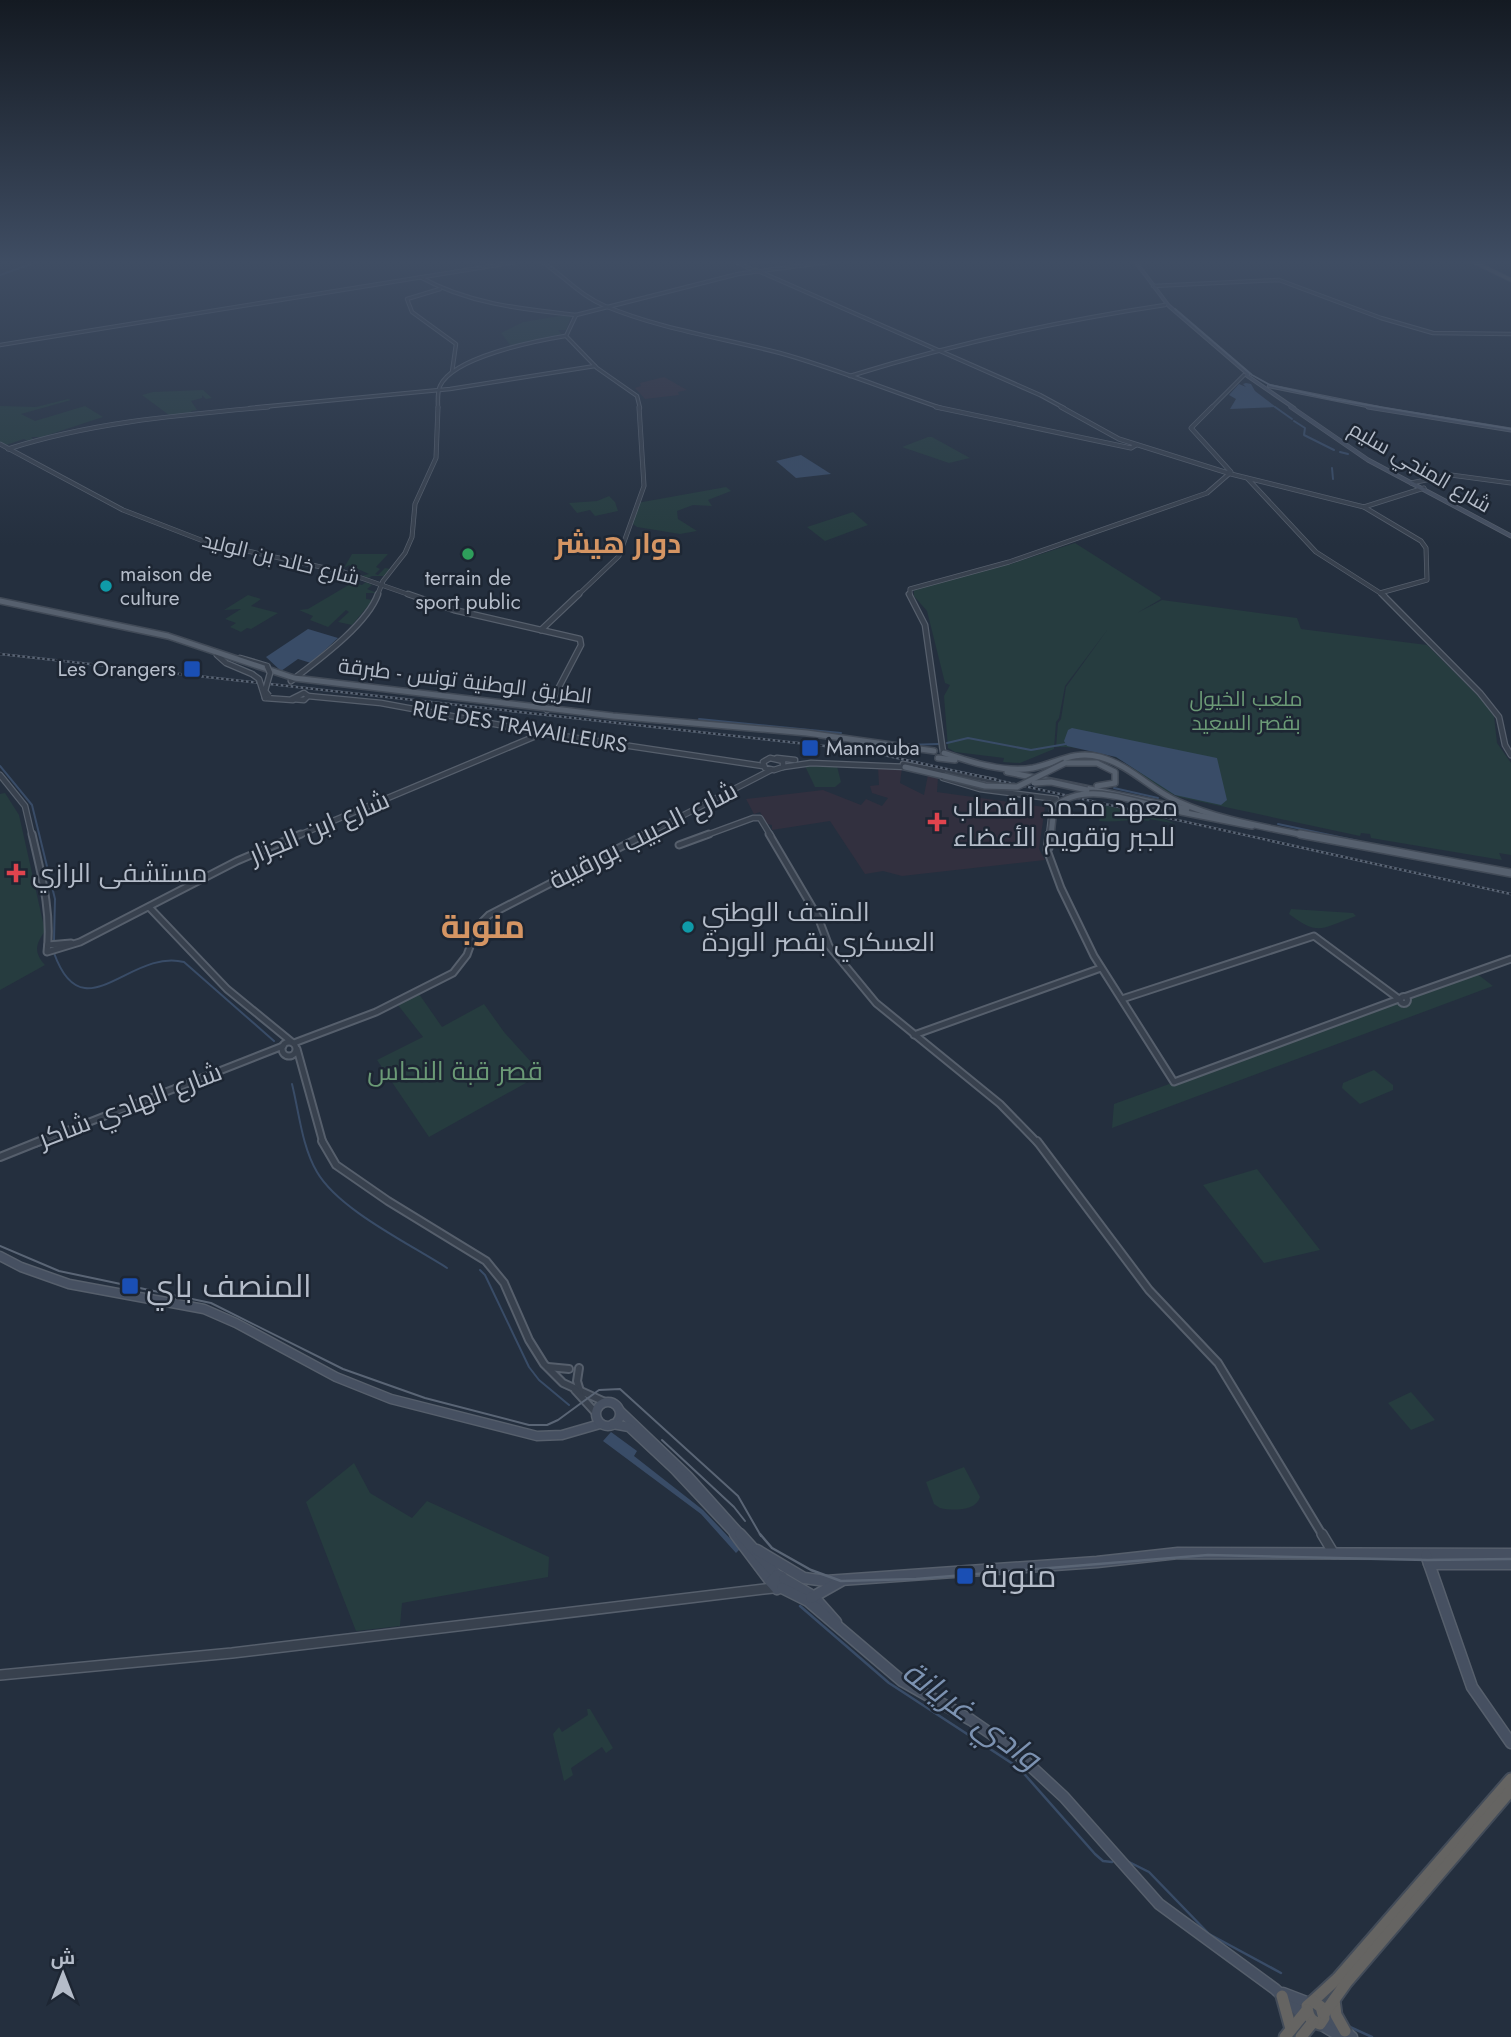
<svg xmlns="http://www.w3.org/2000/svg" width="1511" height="2037" font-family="Jost,Cairo,sans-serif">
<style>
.medical{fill:#32303f}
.green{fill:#263c3f}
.water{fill:#394c67}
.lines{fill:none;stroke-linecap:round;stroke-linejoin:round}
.stream-far1{stroke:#394c67;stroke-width:2}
.stream{stroke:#394c67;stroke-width:2.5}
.tertiary-far5-casing{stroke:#565f6c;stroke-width:4.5}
.tertiary-far4-casing{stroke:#565f6c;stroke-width:5}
.tertiary-far3-casing{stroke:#565f6c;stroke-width:7}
.tertiary-far2-casing{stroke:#565f6c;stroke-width:9}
.tertiary-far1-casing{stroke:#565f6c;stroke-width:10}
.tertiary-casing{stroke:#565f6c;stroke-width:12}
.secondary-far3-casing{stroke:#565f6c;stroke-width:4.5}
.secondary-far2-casing{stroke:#565f6c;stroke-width:5}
.secondary-far1-casing{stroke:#565f6c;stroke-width:11}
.secondary-casing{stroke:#565f6c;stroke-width:13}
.primary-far1-casing{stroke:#414a57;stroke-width:8}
.primary-casing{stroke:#414a57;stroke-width:10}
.trunk-far1-casing{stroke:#434c59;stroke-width:5}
.trunk-casing{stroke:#434c59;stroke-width:15}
.tertiary-far5{stroke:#38414e;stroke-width:2.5}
.tertiary-far4{stroke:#38414e;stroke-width:3.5}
.tertiary-far3{stroke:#38414e;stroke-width:4.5}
.tertiary-far2{stroke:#38414e;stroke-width:5}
.tertiary-far1{stroke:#38414e;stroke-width:6}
.tertiary{stroke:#38414e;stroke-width:9}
.secondary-far3{stroke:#465061;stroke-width:2.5}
.secondary-far2{stroke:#465061;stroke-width:3.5}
.secondary-far1{stroke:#465061;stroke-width:8}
.secondary{stroke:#465061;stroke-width:10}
.primary-far1{stroke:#56606e;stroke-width:5}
.primary{stroke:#56606e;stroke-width:7}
.trunk-far1{stroke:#656462;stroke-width:3.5}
.trunk{stroke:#656462;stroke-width:11}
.tram-far1{stroke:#5a6575;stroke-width:2}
.tram{stroke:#5a6575;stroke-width:2.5}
.rail-casing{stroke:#5a6575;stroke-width:2.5}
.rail{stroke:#1d2633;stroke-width:2;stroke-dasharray:2.5;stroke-linecap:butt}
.tertiary-bridge-casing{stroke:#565f6c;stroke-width:7;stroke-linecap:butt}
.primary-bridge-far1-casing{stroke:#414a57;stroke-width:8;stroke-linecap:butt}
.primary-bridge-casing{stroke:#414a57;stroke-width:10;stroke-linecap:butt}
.tertiary-bridge{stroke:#38414e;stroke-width:4.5}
.primary-bridge-far1{stroke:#56606e;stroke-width:5}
.primary-bridge{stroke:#56606e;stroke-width:7}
.leisure-dot{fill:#2e9e5b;stroke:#1d2633;stroke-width:2.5}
.culture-dot{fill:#0f9aa8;stroke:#1d2633;stroke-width:2.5}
.transit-dot{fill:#1a4fb4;stroke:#1d2633;stroke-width:2.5}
.health-dot{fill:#e0444e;stroke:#1d2633;stroke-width:2.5}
.labels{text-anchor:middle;stroke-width:5;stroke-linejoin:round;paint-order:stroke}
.far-street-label{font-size:21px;fill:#b4bcc9;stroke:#1d2633}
.far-poi-label{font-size:21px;fill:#b4bcc9;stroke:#1d2633;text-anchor:start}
.far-park-label{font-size:21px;fill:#6b9a76;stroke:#1d2633}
.poi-label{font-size:26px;fill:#b4bcc9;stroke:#1d2633;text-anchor:start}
.street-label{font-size:26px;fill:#b4bcc9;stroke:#1d2633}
.park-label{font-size:26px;fill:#6b9a76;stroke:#1d2633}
.far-district-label{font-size:28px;font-weight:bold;fill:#d59563;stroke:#1d2633}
.near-poi-label{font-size:32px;fill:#b4bcc9;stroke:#1d2633;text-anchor:start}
.district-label{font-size:33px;font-weight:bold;fill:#d59563;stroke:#1d2633}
.near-water-label{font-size:33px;font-style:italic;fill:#7c92b1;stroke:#1d2633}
</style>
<rect width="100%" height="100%" fill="#242f3e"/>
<g class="medical">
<path d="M 664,377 L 687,390 L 678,392 L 679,395 L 645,399 L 635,388 L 641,386 L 640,383 Z"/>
<path d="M 878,767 L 902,768 L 900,783 L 924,795 L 928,775 L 938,778 L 937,792 L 1045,807 L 1039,849 L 1045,860 L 902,876 L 883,871 L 865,874 L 830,821 L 772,830 L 772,825 L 767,824 L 760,812 L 754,814 L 746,799 L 823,790 L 861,805 L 866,799 L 882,806 L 888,798 L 872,793 L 870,786 L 879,785 Z"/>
</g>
<g class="green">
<path d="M 572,314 L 566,330 L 558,330 L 563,336 L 511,346 L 501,333 L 523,322 Z"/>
<path d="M 203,390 L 212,398 L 206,399 L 202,395 L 202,398 L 191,401 L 197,410 L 191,411 L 193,414 L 169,415 L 142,395 L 153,392 Z"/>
<path d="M 68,399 L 71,400 L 21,414 L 35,421 L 85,406 L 103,417 L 42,437 L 31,437 L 33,439 L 28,441 L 24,439 L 6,445 L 0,442 L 0,406 L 36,407 Z"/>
<path d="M 928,437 L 932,437 L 970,458 L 949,463 L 902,447 Z"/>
<path d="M 726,487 L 731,491 L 708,500 L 712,506 L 693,505 L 677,511 L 678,519 L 697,531 L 680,534 L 637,527 L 630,522 L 637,503 Z"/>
<path d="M 609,496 L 615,502 L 618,511 L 595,516 L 590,510 L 577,513 L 569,503 L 597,501 Z"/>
<path d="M 853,512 L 868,525 L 825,541 L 807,527 Z"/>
<path d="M 1075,543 L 1160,597 L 1161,599 L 1137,613 L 1162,600 L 1297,618 L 1301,629 L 1427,645 L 1481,699 L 1494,716 L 1497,743 L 1511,763 L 1511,855 L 1499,853 L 1502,860 L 1371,838 L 1370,834 L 1361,833 L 1360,836 L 1183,798 C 1158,791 1142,773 1121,760 C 1102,749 1077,747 1056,747 L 1058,723 L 1061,719 L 1066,687 L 1108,629 L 1065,686 L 1059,718 L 1056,722 L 1054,749 L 1020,763 L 1003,762 L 1004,758 L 955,752 L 948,748 L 944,696 L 950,685 L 945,683 L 927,611 L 914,596 L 914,590 L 1014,563 Z"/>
<path d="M 352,554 L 388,554 L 376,567 L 380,569 L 375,574 L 378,575 L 385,568 L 390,569 L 384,576 L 372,576 L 368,578 L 361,576 L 369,574 L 349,565 L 344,568 Z"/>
<path d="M 366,582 L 372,585 L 367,589 L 377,593 L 366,593 L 366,599 L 373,600 L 352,625 L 338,622 L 349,612 L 346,610 L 328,627 L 310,620 L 313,616 L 299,610 L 308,609 L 352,583 L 362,585 Z"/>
<path d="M 248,595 L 261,599 L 251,606 L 278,613 L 251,629 L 247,628 L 241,632 L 230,627 L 236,623 L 225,619 L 241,609 L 224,610 Z"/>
<path d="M 805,766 L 837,766 L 841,782 L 835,787 L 815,787 Z"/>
<path d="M 5,793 L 19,815 L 45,931 C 35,945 34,952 45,965 L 0,990 L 0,794 Z"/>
<path d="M 1099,804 L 1162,818 L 1176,824 L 1150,819 L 1149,821 C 1132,818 1117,823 1099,821 L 1102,807 Z"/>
<path d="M 1291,909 L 1353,913 L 1356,916 C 1322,928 1319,937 1289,914 Z"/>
<path d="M 1476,973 L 1493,986 L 1112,1128 L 1114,1104 Z"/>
<path d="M 419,994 L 442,1027 L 484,1004 L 504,1032 L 542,1074 L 429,1137 L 377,1060 L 423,1037 L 398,1005 Z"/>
<path d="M 1374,1070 L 1393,1085 L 1393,1090 L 1360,1104 L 1342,1088 L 1343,1083 Z"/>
<path d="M 1257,1169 L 1320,1250 L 1264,1263 L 1203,1185 Z"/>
<path d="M 1411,1392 L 1435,1420 L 1411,1430 L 1388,1403 Z"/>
<path d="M 354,1463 L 370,1493 L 412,1518 L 427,1501 L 549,1557 L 548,1577 L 402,1603 L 400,1626 L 356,1631 L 306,1502 Z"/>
<path d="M 964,1467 L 980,1497 C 976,1511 953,1511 940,1508 L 934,1504 L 926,1482 Z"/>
<path d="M 587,1709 L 590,1709 L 613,1748 L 606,1753 L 602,1747 L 571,1768 L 573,1775 L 564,1781 L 553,1734 L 559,1727 L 562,1732 L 588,1715 Z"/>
</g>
<g class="water">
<path d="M 1246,383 L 1251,384 L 1255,391 L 1276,407 L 1230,409 L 1236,399 L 1229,395 L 1239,384 L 1246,387 L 1243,384 Z"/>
<path d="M 801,455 L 831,474 L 796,478 L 776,461 Z"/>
<path d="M 308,629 L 338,638 L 311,663 L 298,659 L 281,671 L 266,657 Z"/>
<path d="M 1072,728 L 1217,758 L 1227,800 L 1221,805 L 1175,795 L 1116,757 L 1067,746 L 1064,741 L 1068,730 Z"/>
<path d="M 611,1432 L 637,1451 L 634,1456 L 703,1510 L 740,1549 L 736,1553 L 701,1514 L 603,1441 Z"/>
</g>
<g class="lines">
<g class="stream-far1">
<path d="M 0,275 L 39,261"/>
<path d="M 1275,407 L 1292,419"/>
<path d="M 1294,421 L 1305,428 L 1304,435 L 1334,450"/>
<path d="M 1340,452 L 1348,454"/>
<path d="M 1332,468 L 1333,479"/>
<path d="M 699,719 L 841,733"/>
<path d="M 947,743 L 968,738 L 1031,750 L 1066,744"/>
<path d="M 908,745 L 938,744"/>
<path d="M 0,766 L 32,805 L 55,899 L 54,940"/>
<path d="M 1114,788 L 1158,798"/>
<path d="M 1278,824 L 1358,841"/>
<path d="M 54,953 C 83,1034 130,948 184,962 L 274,1041"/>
<path d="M 292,1084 C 299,1112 302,1147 317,1172 C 339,1210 410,1244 447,1268"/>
<path d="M 480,1270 L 485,1275 L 529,1367 L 539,1380 L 569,1405"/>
</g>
<g class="stream">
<path d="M 800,1606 L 889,1683 L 1019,1768 L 1095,1854 L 1103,1861 L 1112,1862"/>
<path d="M 1129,1862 L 1149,1872 L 1209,1934 L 1281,1973"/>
<path d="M 1350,2027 L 1372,2037"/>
</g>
<g class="tertiary-far5-casing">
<g id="tertiary-far5">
<path d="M 541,261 C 564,276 579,295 605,306 C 660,329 722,338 780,353 C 834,368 888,390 941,408"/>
<path d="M 734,261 L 755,271"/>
<path d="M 756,270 L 1040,395 L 1064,408"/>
<path d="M 420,277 C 469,304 521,309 576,315"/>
<path d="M 1153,286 L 1279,280 L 1381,318 L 1433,333 L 1511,334"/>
<path d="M 440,289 L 407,299 L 412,312 L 456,344 L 452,372"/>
<path d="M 576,315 L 738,274 L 837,261"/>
<path d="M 576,315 L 566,336 L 597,368 L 637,396 L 640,408"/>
<path d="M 0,345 L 522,261"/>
<path d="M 850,376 C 953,344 1058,321 1165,305"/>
<path d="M 250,408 L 450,389 L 595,366"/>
<path d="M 438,408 C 438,402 437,392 440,386 C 453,357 535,341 565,336"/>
<path d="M 1211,408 L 1244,375"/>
</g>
</g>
<g class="tertiary-far4-casing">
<g id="tertiary-far4">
<path d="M 936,407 L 1131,448 L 1136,445"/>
<path d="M 1061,407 L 1119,439 L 1228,473"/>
<path d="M 1212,407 L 1191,428 L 1231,472"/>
<path d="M 0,444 L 123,510 L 206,542 L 344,572 L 413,596"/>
<path d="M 8,449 C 92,422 180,415 268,407"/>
<path d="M 1231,474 L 1364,507 L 1424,488"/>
<path d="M 1248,479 L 1316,552 L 1385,596"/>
<path d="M 1411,483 L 1451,475 L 1511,483"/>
<path d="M 1364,507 L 1421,541 L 1426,548 L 1427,580 L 1380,593"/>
<path d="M 377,596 L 383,581 L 405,553 L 412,537 L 415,504 L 436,458 L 438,407"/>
<path d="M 577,596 L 619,556 L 644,486 L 639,407"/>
<path d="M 910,596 L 910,589 L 1009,562 L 1207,493 L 1230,473"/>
</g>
</g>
<g class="tertiary-far3-casing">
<g id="tertiary-far3">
<path d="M 408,594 L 454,610 L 580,639 L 581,645 L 547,710"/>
<path d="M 909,594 L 925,625 L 943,752"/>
<path d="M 1382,594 L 1480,693 L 1499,717 L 1505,745 L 1511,755"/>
<path d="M 541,630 L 579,594"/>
<path d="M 217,655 L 226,663 L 252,674"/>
<path d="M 240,658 L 267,666"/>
<path d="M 291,681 C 317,661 367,625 378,594"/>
<path d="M 304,693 L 308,696 L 304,700 L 292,699 Z"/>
<path d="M 308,696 L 381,703 L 543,733 L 763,766"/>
<path d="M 265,698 L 293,700"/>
<path d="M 770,758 L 783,761 L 783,767 L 774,770 L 765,768 L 763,762 Z"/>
<path d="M 777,758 L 795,760"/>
<path d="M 903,764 L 994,781 L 1001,787"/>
<path d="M 783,767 L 811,763 L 907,767"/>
<path d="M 0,775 L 25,806 L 32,836"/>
<path d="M 943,778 L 980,789 L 1056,799"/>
<path d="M 297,836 L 543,733"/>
<path d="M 643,836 L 771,770"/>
<path d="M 704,836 L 753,818 L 760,818 L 771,836"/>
<path d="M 1049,836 L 1053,802"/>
</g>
</g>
<g class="tertiary-far2-casing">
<g id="tertiary-far2">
<path d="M 32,834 C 41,874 52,911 47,952 L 80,942 L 237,861 L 301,834"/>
<path d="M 769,834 L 818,917 L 829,946 L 876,1003 L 1000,1104 L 1038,1143"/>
<path d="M 1049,834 L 1047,850 L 1061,888 L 1094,956 L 1174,1082 L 1399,999"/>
<path d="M 679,845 L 709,834"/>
<path d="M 149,907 L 227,989 L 293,1043"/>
<path d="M 48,945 L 71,943"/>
<circle cx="1404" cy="1000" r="3.5"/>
<path d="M 1404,997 L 1511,959"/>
<path d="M 1122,999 L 1314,936 L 1399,999"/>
<path d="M 914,1035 L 1101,968"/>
<circle cx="289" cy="1049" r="7"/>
<path d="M 294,1043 L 376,1012 L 453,973 L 467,955 L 477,927 L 489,915 L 646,834"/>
<path d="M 297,1049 L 323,1143"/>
<path d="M 36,1143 L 283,1046"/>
</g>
</g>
<g class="tertiary-far1-casing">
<g id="tertiary-far1">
<path d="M 322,1141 L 336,1165 L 388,1201 L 486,1261 L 504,1283 L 529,1340 L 544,1364 L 563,1383 L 605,1402"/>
<path d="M 1037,1141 L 1149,1290 L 1218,1363 L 1323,1536"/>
<path d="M 0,1157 L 40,1141"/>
<path d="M 548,1367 L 569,1369"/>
<path d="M 579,1368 L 577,1381 L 580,1391"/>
<path d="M 575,1390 L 595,1412"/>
</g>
</g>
<g class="tertiary-casing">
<g id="tertiary">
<path d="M 1322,1534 L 1334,1554"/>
<path d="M 0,1675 L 232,1653 L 773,1588"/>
</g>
</g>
<g class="secondary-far3-casing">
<g id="secondary-far3">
<path d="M 1135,261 L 1168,305"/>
<path d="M 1169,306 L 1248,374"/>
<path d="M 1246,375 L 1294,408"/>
<path d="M 1269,386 L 1378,408"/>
</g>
</g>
<g class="secondary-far2-casing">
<g id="secondary-far2">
<path d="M 1291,407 L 1368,460 L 1511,536"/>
<path d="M 1368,407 L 1511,430"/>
</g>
</g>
<g class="secondary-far1-casing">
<g id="secondary-far1">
<path d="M 0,1256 L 21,1267 L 69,1284 L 204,1309 L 236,1323 L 336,1377 L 391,1399 L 537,1436 L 562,1435 L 600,1424"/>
<circle cx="608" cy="1414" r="12"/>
<path d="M 620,1411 L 688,1476 L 742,1536"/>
<path d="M 613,1424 L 629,1427 L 674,1469 L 737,1536"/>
</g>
</g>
<g class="secondary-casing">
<g id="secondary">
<path d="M 735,1534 L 771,1582"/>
<path d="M 740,1534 L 777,1575"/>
<path d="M 757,1550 L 804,1578 L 826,1581 L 1097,1562 L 1178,1553 L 1511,1554"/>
<path d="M 1426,1555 L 1472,1687 L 1511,1743"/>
<path d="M 1429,1564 L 1511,1564"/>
<path d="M 777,1575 L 782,1577 L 783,1586 L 777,1589 L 771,1582 Z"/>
<path d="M 784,1579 L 813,1596 L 836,1622"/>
<path d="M 782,1588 L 808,1601 L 902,1681 L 971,1720 L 1010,1747 L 1064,1797 L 1159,1904 L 1275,1989 L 1304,2016"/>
<path d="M 811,1598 L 841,1581"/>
<path d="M 1283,1993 L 1309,2003"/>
<path d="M 1324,2014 L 1352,2037"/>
<path d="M 1320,2024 L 1342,2037"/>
</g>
</g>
<g class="primary-far1-casing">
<g id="primary-far1">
<path d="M 0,601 L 168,636 L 294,678 L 613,716 L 807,733 L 934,751"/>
<path d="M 944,753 C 971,762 1004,773 1033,768 C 1057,763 1074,750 1100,757 C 1130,765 1151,790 1179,802 C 1219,820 1266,827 1308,836"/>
<path d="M 938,758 L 955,760"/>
<path d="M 1065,763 L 1097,763 L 1115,772 L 1115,783 L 1097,786"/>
<path d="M 905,767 L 944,776"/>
<path d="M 1007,772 L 1187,809"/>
<path d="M 1181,812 L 1252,826"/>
</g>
</g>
<g class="primary-casing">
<path id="primary" d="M 1300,834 L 1511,873"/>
</g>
<g class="trunk-far1-casing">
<path id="trunk-far1" d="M 1472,261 L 1511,280"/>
</g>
<g class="trunk-casing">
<g id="trunk">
<path d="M 1282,1996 L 1291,2029"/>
<path d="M 1334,2000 L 1336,2015 L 1345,2031"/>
<path d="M 1313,2001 L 1338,1978 L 1511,1779"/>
<path d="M 1313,2001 L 1321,2007 L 1324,2018 L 1320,2024 C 1310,2021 1308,2016 1307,2006 Z"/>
<path d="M 1324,2014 L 1346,1983 L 1511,1790"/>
<path d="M 1285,2037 L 1307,2010"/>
<path d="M 1301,2037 L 1313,2022"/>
</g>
</g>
<use href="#tertiary-far5" class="tertiary-far5"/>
<use href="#tertiary-far4" class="tertiary-far4"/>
<use href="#tertiary-far3" class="tertiary-far3"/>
<use href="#tertiary-far2" class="tertiary-far2"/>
<use href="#tertiary-far1" class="tertiary-far1"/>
<use href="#tertiary" class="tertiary"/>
<use href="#secondary-far3" class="secondary-far3"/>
<use href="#secondary-far2" class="secondary-far2"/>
<use href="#secondary-far1" class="secondary-far1"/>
<use href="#secondary" class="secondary"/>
<use href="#primary-far1" class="primary-far1"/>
<use href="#primary" class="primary"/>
<use href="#trunk-far1" class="trunk-far1"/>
<use href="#trunk" class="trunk"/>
<g class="tram-far1">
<path d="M 1175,309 L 1252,375 L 1270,385 L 1332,399 L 1511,429"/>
<path d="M 0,1246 L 59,1271 L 211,1303 L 343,1369 L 425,1398 L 529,1425 L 547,1425 L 558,1420 L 599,1390 L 620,1389 L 738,1496 L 761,1536"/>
<path d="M 662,1440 L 734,1507 L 745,1521"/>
</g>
<path class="tram" d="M 760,1534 L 772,1548 L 811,1570 L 841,1581 L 916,1579 L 1208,1555 L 1427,1560 L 1511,1559"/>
<g class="rail-casing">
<path id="rail" d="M 0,654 L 861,750 L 1511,894"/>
</g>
<use href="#rail" class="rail"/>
<g class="tertiary-bridge-casing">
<g id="tertiary-bridge">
<path d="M 267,666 L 270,673 L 265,691 L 269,696"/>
<path d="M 252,674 L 259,679 L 265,698"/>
</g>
</g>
<g class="primary-bridge-far1-casing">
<g id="primary-bridge-far1">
<path d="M 944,776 L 985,786 L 1017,787 L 1065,763"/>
<path d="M 1034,783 L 1051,782 L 1087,790"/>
<path d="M 1051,836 L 1054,807 C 1084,781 1129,800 1163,808"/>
</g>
</g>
<g class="primary-bridge-casing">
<path id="primary-bridge" d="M 1050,848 L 1051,834"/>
</g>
<use href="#tertiary-bridge" class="tertiary-bridge"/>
<use href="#primary-bridge-far1" class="primary-bridge-far1"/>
<use href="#primary-bridge" class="primary-bridge"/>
</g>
<linearGradient id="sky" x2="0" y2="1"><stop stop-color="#141a22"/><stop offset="0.48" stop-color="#3f4d63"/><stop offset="1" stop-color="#3f4d63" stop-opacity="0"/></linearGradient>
<rect width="1511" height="546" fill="url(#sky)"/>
<circle class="leisure-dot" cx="468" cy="554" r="7"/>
<g class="culture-dot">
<circle cx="106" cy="586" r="7"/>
<circle cx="688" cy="927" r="7"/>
</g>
<g class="transit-dot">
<rect x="183" y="660" width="18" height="18" rx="3.5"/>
<rect x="801" y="739" width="18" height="18" rx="3.5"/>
<rect x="121" y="1277" width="18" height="18" rx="3.5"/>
<rect x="956" y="1567" width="18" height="18" rx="3.5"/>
</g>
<g class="health-dot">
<path d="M933.5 811.5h7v7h7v7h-7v7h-7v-7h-7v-7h7z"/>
<path d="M12.5 862.5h7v7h7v7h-7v7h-7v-7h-7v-7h7z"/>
</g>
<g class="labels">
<g class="far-street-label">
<text transform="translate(1420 467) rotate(30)" y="7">شارع المنجي سليم</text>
<text transform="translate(281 559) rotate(14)" y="7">شارع خالد بن الوليد</text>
<text transform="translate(465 681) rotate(7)" y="7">الطريق الوطنية تونس - طبرقة</text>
<text transform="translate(520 727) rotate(10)" y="7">RUE DES TRAVAILLEURS</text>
</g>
<g class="far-poi-label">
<text x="120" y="581">maison de<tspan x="120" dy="24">culture</tspan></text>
<text x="468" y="585" text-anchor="middle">terrain de<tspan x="468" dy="24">sport public</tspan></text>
<text x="176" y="676" text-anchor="end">Les Orangers</text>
<text x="826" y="755">Mannouba</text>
</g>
<g class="far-park-label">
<text x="1246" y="706">ملعب الخيول<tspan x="1246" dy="24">بقصر السعيد</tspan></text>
</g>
<g class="poi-label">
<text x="953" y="816">معهد محمد القصاب<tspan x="953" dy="30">للجبر وتقويم الأعضاء</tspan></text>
<text x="32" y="882">مستشفى الرازي</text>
<text x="702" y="921">المتحف الوطني<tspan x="702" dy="30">العسكري بقصر الوردة</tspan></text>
</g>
<g class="street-label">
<text transform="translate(319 827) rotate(-23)" y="9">شارع ابن الجزار</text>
<text transform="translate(643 835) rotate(-27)" y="9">شارع الحبيب بورقيبة</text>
<text transform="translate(130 1105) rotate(-21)" y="9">شارع الهادي شاكر</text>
</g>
<g class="park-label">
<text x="455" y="1080">قصر قبة النحاس</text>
</g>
<g class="far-district-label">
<text x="618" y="553">دوار هيشر</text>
</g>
<g class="near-poi-label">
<text x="146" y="1297">المنصف باي</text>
<text x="981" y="1587">منوبة</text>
</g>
<g class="district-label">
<text x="483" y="938">منوبة</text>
</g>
<g class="near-water-label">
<text transform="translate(972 1714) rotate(36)" y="12">وادي غريانة</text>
</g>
</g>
<g transform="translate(63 1974)" stroke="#1d2633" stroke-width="5" paint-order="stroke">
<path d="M0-5L12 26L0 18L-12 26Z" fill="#b4bcc9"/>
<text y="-10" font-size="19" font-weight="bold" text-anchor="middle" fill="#b4bcc9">ش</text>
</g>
</svg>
